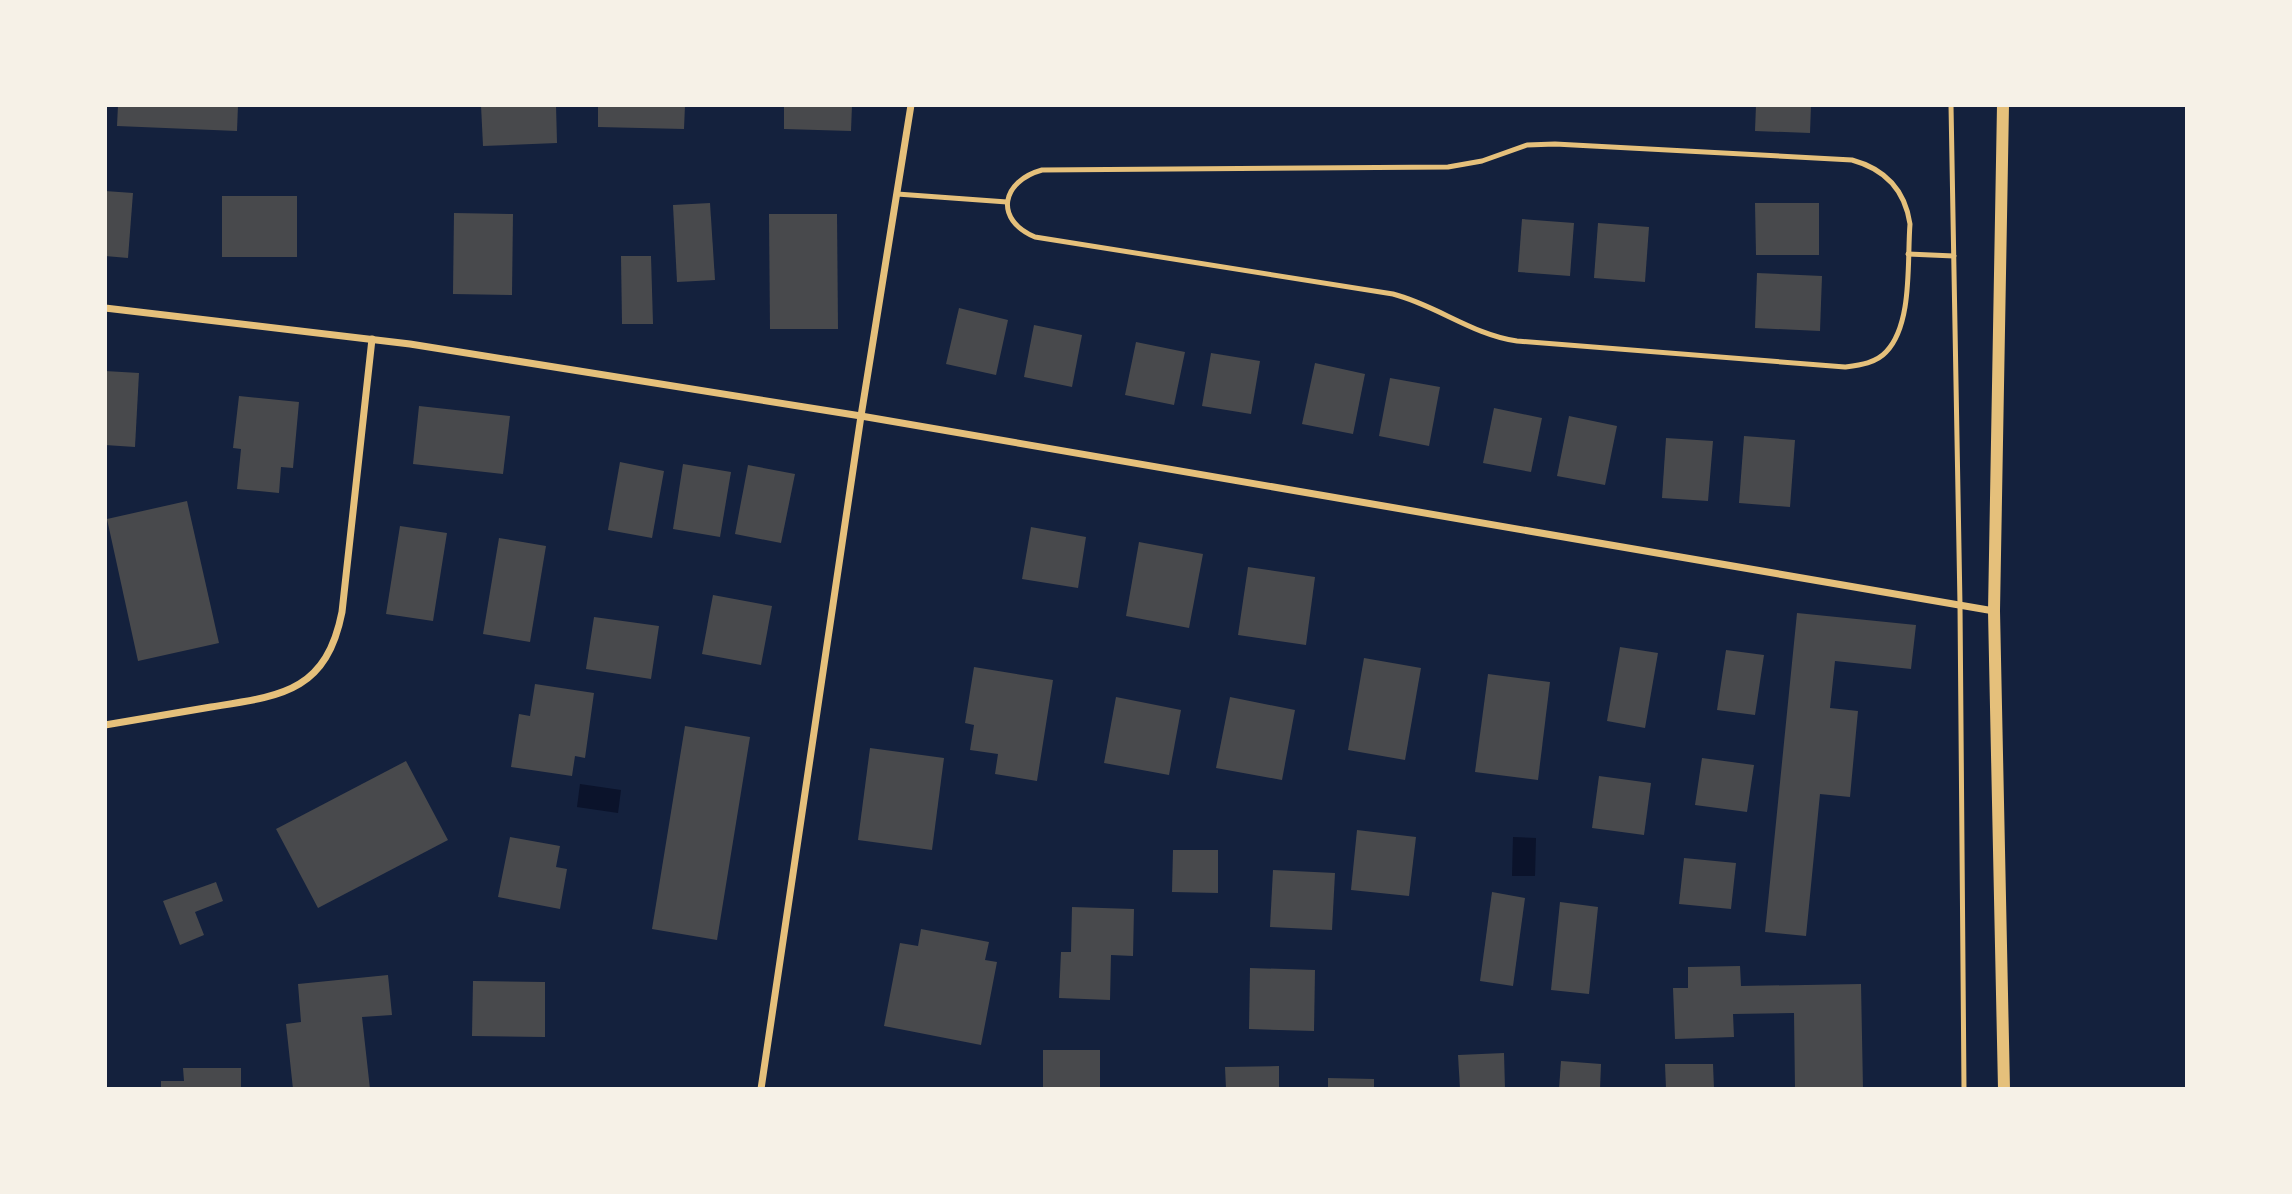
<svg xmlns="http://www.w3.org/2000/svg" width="2292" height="1194" font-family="'PT Serif',serif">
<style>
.water{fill:#0b132b}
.building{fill:#48494c}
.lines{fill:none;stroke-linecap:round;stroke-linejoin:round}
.service{stroke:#e5c07b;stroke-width:5}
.minor{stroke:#e5c07b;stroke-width:7}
.tertiary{stroke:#e5c07b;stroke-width:12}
</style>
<rect width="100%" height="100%" fill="#14213d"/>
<g class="water">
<path d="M 580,784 L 621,790 L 618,813 L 577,807 Z"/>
<path d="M 1513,837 L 1536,838 L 1535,876 L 1512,876 Z"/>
</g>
<g class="building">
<path d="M 118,105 L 238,105 L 237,131 L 117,126 Z"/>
<path d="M 481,105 L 556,105 L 557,143 L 483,146 Z"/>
<path d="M 598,105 L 685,105 L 684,129 L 598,127 Z"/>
<path d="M 784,105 L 852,105 L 851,131 L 784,129 Z"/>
<path d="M 1756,105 L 1811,105 L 1810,133 L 1755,131 Z"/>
<path d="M 105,191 L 133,193 L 128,258 L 105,256 Z"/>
<rect x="222" y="196" width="75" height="61"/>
<path d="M 710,203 L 715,280 L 677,282 L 673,205 Z"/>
<path d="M 1755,203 L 1819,203 L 1819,255 L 1756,255 Z"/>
<path d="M 454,213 L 513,214 L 512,295 L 453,294 Z"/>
<path d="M 769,214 L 837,214 L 838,329 L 770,329 Z"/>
<path d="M 1522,219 L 1574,223 L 1570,276 L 1518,272 Z"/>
<path d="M 1598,223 L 1649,227 L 1645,282 L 1594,278 Z"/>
<path d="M 621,256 L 651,256 L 653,324 L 622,324 Z"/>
<path d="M 1757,273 L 1822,276 L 1820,331 L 1755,328 Z"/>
<path d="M 959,308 L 1008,320 L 996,375 L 946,364 Z"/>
<path d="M 1034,325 L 1082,335 L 1072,387 L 1024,377 Z"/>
<path d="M 1136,342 L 1185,352 L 1174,405 L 1125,395 Z"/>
<path d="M 1211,353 L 1260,361 L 1251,414 L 1202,406 Z"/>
<path d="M 1315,363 L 1365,374 L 1353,434 L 1302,424 Z"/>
<path d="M 105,371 L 139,373 L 135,447 L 105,445 Z"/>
<path d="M 1390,378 L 1440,387 L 1429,446 L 1379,436 Z"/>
<path d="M 239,396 L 299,402 L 293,468 L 281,467 L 279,493 L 237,489 L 241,449 L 233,448 Z"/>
<path d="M 419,406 L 510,416 L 503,474 L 413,464 Z"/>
<path d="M 1494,408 L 1542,418 L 1531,472 L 1483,463 Z"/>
<path d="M 1569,416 L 1617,426 L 1605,485 L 1557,476 Z"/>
<path d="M 1744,436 L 1795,440 L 1790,507 L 1739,503 Z"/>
<path d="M 1666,438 L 1713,441 L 1708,501 L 1662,498 Z"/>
<path d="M 620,462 L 664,471 L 652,538 L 608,530 Z"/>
<path d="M 683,464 L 731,472 L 720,537 L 673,529 Z"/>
<path d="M 748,465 L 795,474 L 781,543 L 735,534 Z"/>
<path d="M 187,501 L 219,643 L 138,661 L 107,519 Z"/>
<path d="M 400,526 L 447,533 L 433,621 L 386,614 Z"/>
<path d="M 1031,527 L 1086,537 L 1078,588 L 1022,579 Z"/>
<path d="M 499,538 L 546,546 L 530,642 L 483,634 Z"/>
<path d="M 1139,542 L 1203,554 L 1189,628 L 1126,616 Z"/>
<path d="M 1248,567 L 1315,577 L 1306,645 L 1238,635 Z"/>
<path d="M 713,595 L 772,606 L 761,665 L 702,654 Z"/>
<path d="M 1797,613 L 1916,625 L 1911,669 L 1835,661 L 1830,708 L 1858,711 L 1850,797 L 1820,794 L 1806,936 L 1765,932 Z"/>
<path d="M 594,617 L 659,626 L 651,679 L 586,669 Z"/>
<path d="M 1620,647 L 1658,653 L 1645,728 L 1607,721 Z"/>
<path d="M 1726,650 L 1764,655 L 1755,715 L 1717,710 Z"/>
<path d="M 1364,658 L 1421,668 L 1405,760 L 1348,750 Z"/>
<path d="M 974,667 L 1053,680 L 1037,781 L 995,774 L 998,754 L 970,750 L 974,725 L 965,723 Z"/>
<path d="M 1488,674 L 1550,682 L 1538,780 L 1475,772 Z"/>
<path d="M 535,684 L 594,693 L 585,758 L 575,756 L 572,776 L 511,767 L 519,714 L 530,716 Z"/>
<path d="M 1116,697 L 1181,710 L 1169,775 L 1104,763 Z"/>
<path d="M 1230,697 L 1295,710 L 1282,780 L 1216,768 Z"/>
<path d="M 685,726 L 750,737 L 717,940 L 652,929 Z"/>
<path d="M 870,748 L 944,758 L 932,850 L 858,840 Z"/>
<path d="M 1702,758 L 1754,765 L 1747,812 L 1695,805 Z"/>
<path d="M 406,761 L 448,840 L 318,908 L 276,829 Z"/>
<path d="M 1599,776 L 1651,783 L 1644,835 L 1592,828 Z"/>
<path d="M 1357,830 L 1416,837 L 1409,896 L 1351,890 Z"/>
<path d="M 510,837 L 560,846 L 556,867 L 567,869 L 560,909 L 498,897 Z"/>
<path d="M 1173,850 L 1218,850 L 1218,893 L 1172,892 Z"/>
<path d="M 1684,858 L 1736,863 L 1731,909 L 1679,904 Z"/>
<path d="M 1273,870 L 1335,873 L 1332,930 L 1270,927 Z"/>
<path d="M 216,882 L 223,901 L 195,912 L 204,935 L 180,945 L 163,901 Z"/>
<path d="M 1492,892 L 1525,898 L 1513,986 L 1480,981 Z"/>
<path d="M 1560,902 L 1598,907 L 1589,994 L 1551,990 Z"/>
<path d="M 1072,907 L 1134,909 L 1133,956 L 1111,955 L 1110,1000 L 1059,998 L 1061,952 L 1071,952 Z"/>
<path d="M 921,929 L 989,942 L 985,960 L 997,962 L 981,1045 L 884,1026 L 900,943 L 918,946 Z"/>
<path d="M 1740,966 L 1741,986 L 1861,984 L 1863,1089 L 1795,1089 L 1794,1013 L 1733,1014 L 1734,1037 L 1675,1039 L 1673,988 L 1688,988 L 1688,967 Z"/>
<path d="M 1250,968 L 1315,970 L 1314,1031 L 1249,1029 Z"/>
<path d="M 388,975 L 392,1015 L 362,1017 L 370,1089 L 293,1089 L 286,1024 L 301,1022 L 298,984 Z"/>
<path d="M 473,981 L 545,982 L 545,1037 L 472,1036 Z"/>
<rect x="1043" y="1050" width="57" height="39"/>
<path d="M 1504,1053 L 1505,1089 L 1460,1089 L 1458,1055 Z"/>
<path d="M 1561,1061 L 1601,1064 L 1600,1089 L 1559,1089 Z"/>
<path d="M 1665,1064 L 1713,1064 L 1714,1089 L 1666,1089 Z"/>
<path d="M 1279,1066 L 1279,1089 L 1226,1089 L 1225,1067 Z"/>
<path d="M 183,1068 L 241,1068 L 241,1089 L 161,1089 L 161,1081 L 184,1081 Z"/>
<path d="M 1328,1078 L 1374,1079 L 1374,1089 L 1328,1089 Z"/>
</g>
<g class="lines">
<g class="service">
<path d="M 1951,105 L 1960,605 L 1964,1089"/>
<path d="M 1555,144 L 1852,160 C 1885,169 1905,190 1910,224 C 1907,261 1913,324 1886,352 C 1876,363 1860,365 1845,367 L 1517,341 C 1473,335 1436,305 1393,294 L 1035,237 C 993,219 1002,181 1042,170 L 1448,167 L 1482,161 L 1527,145 Z"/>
<path d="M 897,194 L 1007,202"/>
<path d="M 1908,254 L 1954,256"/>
</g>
<g class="minor">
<path d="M 105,308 L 410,344 L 861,416 L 1994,611"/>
<path d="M 105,725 C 140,719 176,713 211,707 C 280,696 326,693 342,612 L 372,339"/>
<path d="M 761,1089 L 861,416 L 911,105"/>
</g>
<path class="tertiary" d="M 2003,105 L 1994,611 L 2004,1089"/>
</g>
<rect width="2292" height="1194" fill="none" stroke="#f6f1e7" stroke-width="214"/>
</svg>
